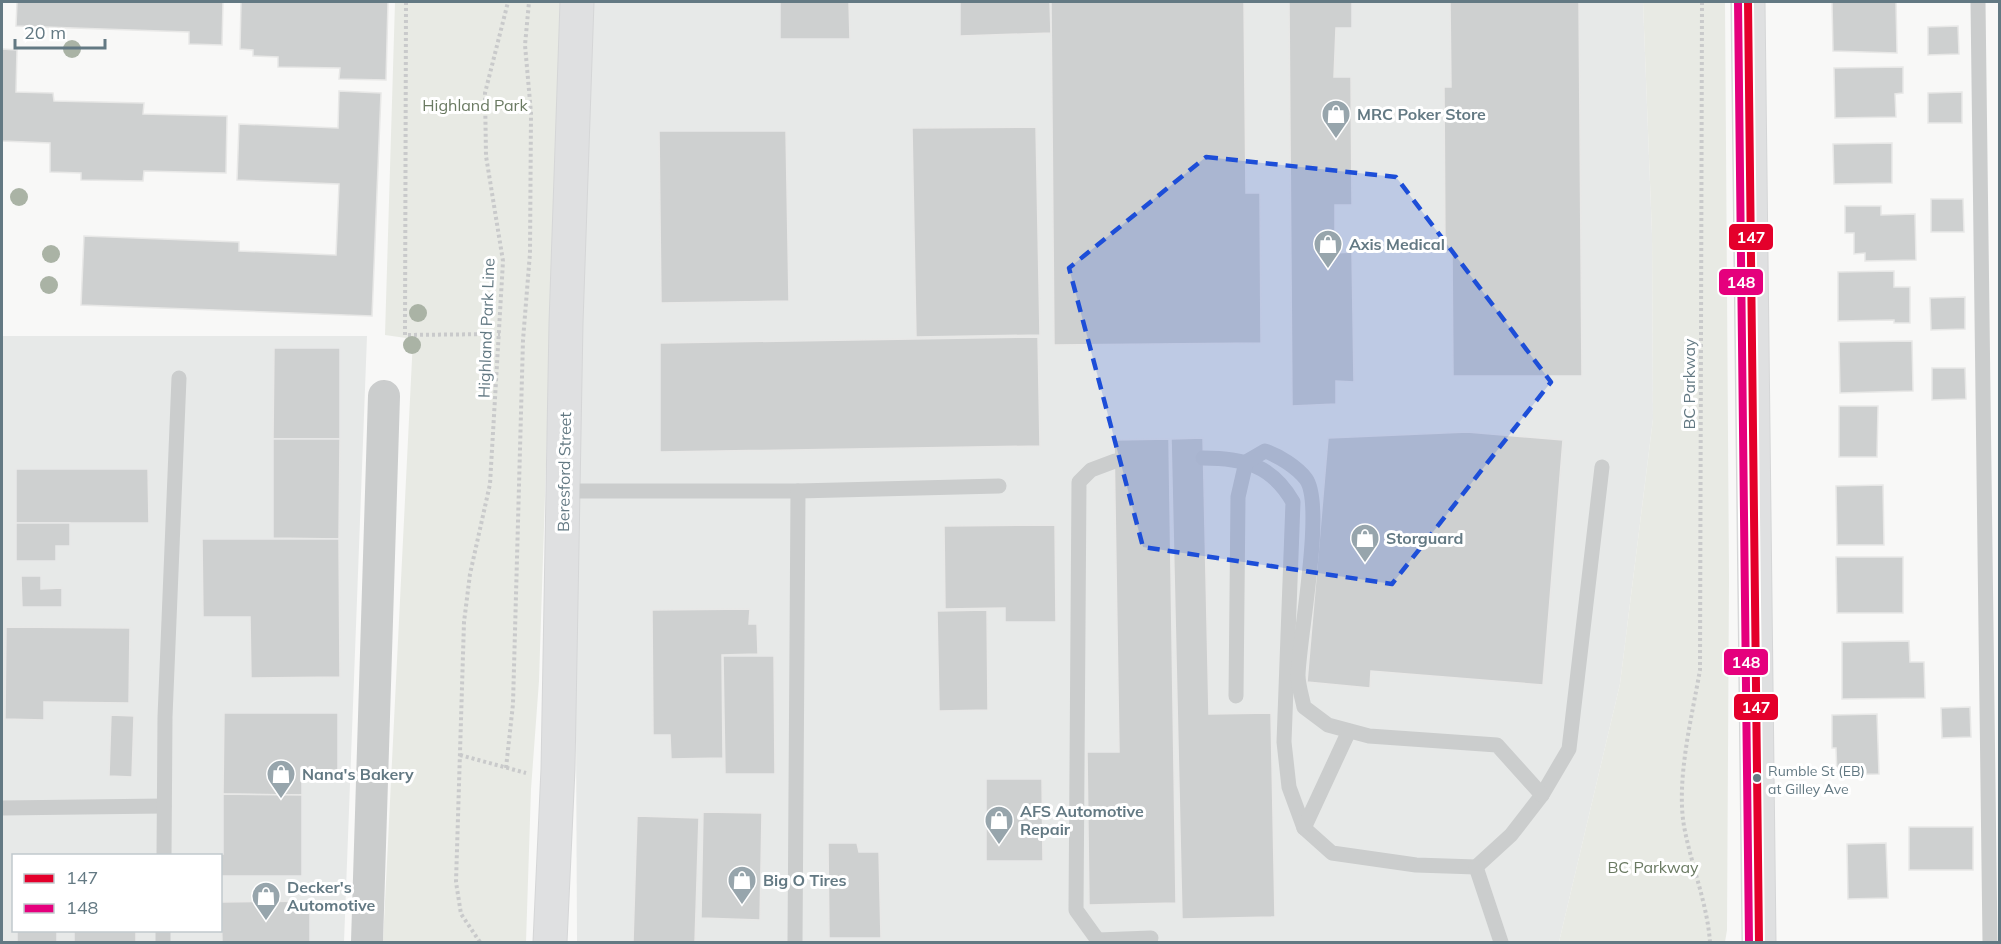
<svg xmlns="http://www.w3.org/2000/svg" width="2001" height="944" font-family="Mulish,sans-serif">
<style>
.built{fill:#e7e9e8;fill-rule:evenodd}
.green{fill:#e8eae4}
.building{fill:#ced0d0;stroke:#e8e8e7;stroke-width:1.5}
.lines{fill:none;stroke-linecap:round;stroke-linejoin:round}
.secondary-casing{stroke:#d5d6d7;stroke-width:35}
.path{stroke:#c9cacb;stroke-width:4;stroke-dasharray:3 3;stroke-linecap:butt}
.lane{stroke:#cbcdcd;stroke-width:15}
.street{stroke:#cbcdcd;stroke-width:32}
.secondary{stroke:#dfe0e1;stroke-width:33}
.bus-1-casing{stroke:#fff;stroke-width:12}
.bus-2-casing{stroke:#fff;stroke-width:12}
.bus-1{stroke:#e4002b;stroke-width:8}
.bus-2{stroke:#e5007d;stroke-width:8}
.tree{fill:#aab3a5}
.marked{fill:#1d4ed8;fill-opacity:0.2;stroke:#1d4ed8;stroke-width:4.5;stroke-dasharray:12 8;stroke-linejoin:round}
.bus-dot{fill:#637983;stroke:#fff;stroke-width:2}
.labels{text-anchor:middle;stroke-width:6;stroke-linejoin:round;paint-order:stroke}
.bus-label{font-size:14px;fill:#637983;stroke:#fff;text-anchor:start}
.park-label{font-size:16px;fill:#6a7a62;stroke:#fff}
.poi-label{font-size:16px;font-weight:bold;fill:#637983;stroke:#fff;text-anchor:start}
.street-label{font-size:16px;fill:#637983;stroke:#fff}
.line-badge{stroke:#fff;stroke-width:2}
.badge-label{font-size:16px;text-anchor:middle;font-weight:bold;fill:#fff}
</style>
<rect width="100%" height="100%" fill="#f8f8f7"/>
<g class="built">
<path d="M 591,2 L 1643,2 L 1652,234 L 1653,419 L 1620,684 L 1559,942 L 577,942 L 575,522 Z"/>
<path d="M 2,336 L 367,336 L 344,942 L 2,942 ZM 14,856 L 220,856 L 220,930 L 14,930 Z"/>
</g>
<g class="green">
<path d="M 395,2 L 561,2 L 539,681 L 531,789 L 526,942 L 383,942 L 413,339 L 385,335 Z"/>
<path d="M 1643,2 L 1725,2 L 1729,580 L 1727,930 L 1725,942 L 1559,942 L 1620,684 L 1653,419 L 1652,234 Z"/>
</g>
<g class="building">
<path d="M 17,2 L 223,2 L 222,45 L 189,44 L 189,32 L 16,26 Z"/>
<path d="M 241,2 L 388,2 L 386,80 L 339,79 L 340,68 L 278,67 L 278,57 L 253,56 L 253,50 L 240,49 Z"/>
<path d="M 780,2 L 849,2 L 850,39 L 780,39 Z"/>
<path d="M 960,2 L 1050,2 L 1051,33 L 960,36 Z"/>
<path d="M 1051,2 L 1244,2 L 1246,193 L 1260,193 L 1261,343 L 1054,345 Z"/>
<path d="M 1289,2 L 1352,2 L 1352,28 L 1336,28 L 1334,77 L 1351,77 L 1352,205 L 1335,205 L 1335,253 L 1352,252 L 1354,382 L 1336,381 L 1336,404 L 1292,406 Z"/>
<path d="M 1450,2 L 1579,2 L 1582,376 L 1453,376 L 1452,252 L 1445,252 L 1444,87 L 1451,87 Z"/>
<path d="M 1832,2 L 1896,2 L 1897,53 L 1833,51 Z"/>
<path d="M 1958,26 L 1959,54 L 1928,55 L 1928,27 Z"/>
<path d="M 2,49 L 17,50 L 16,92 L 53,93 L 54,101 L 144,103 L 143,114 L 227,116 L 226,173 L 144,171 L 143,181 L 81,180 L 81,173 L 50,172 L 50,143 L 2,141 Z"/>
<path d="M 1903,67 L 1903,93 L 1895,94 L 1896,117 L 1835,118 L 1834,68 Z"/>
<path d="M 339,91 L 381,93 L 372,316 L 81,305 L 84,236 L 239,242 L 239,251 L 336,255 L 339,184 L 237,180 L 239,124 L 338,128 Z"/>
<path d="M 1962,92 L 1962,123 L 1928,123 L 1928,93 Z"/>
<path d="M 1036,127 L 1040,335 L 916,337 L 912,128 Z"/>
<path d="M 659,131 L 786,131 L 789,301 L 661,303 Z"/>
<path d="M 1892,143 L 1892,183 L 1834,184 L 1833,144 Z"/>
<path d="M 1931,199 L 1963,199 L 1964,232 L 1931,232 Z"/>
<path d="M 1845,206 L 1881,206 L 1881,215 L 1915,214 L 1916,260 L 1865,261 L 1865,253 L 1854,254 L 1854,233 L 1845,233 Z"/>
<path d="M 1894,271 L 1894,287 L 1910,287 L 1910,323 L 1894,323 L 1894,320 L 1838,321 L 1838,272 Z"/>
<path d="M 1965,297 L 1965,329 L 1931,330 L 1930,298 Z"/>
<path d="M 1038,337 L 1040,446 L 660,452 L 660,343 Z"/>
<path d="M 1912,341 L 1913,391 L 1840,393 L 1839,342 Z"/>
<path d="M 274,348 L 340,348 L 340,439 L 273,439 Z"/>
<path d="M 1932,368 L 1965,368 L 1966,399 L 1932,400 Z"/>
<path d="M 1839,406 L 1878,406 L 1877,457 L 1839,457 Z"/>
<path d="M 1467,432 L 1563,440 L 1543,685 L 1371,671 L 1370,688 L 1307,682 L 1328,438 Z"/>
<path d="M 1203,438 L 1209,714 L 1271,713 L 1275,917 L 1182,919 L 1171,439 Z"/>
<path d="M 273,439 L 340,439 L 339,539 L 273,538 Z"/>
<path d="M 1169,439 L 1176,903 L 1089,905 L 1087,752 L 1119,752 L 1114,440 Z"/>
<path d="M 16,469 L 148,469 L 149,523 L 16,523 Z"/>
<path d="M 1883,485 L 1884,545 L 1837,545 L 1836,486 Z"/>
<path d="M 16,523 L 70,523 L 70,546 L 56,546 L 56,561 L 16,561 Z"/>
<path d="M 1055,525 L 1056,622 L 1005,622 L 1005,608 L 945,609 L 944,526 Z"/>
<path d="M 202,539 L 339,539 L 340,677 L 251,678 L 250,617 L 203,617 Z"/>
<path d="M 1836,557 L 1903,557 L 1903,613 L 1837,613 Z"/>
<path d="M 21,576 L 41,576 L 41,589 L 62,588 L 62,607 L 22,607 Z"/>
<path d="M 750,609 L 749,624 L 757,624 L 758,654 L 722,655 L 723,758 L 671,759 L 670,735 L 653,735 L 652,610 Z"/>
<path d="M 987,610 L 988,710 L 939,711 L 937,611 Z"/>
<path d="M 6,627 L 130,628 L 129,703 L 44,702 L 44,720 L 5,719 Z"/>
<path d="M 1909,641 L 1910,662 L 1924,662 L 1925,698 L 1842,699 L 1842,642 Z"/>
<path d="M 723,656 L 774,656 L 775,774 L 725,774 Z"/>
<path d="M 1970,707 L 1971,737 L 1942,738 L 1941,708 Z"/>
<path d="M 224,713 L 338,713 L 338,770 L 302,770 L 302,795 L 223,794 Z"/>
<path d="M 1877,714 L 1879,774 L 1837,775 L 1836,748 L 1832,748 L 1832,715 Z"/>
<path d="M 111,715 L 134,716 L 132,777 L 109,776 Z"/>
<path d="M 986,779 L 1042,779 L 1043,861 L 986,861 Z"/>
<path d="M 223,794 L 302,795 L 302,876 L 220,876 L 220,856 L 207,854 L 223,854 Z"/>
<path d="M 703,812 L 762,813 L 760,920 L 701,918 Z"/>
<path d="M 637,816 L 699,818 L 695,942 L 633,942 Z"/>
<rect x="1909" y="827" width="64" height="43"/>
<path d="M 828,843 L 857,843 L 859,852 L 879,852 L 881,938 L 829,938 Z"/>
<path d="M 1886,843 L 1888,898 L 1848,899 L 1847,844 Z"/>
<path d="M 310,901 L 310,942 L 222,942 L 221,902 Z"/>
<path d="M 17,930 L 57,930 L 57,942 L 2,942 L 17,941 Z"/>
<rect x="74" y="930" width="62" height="12"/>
</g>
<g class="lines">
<g class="secondary-casing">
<g id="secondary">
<path d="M 1748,2 L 1759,942"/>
<path d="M 550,942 L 558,769 L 566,323 L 577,2"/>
</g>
</g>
<g class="path">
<path d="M 406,2 L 405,335 L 500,334"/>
<path d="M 1702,2 L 1700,670 C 1692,716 1676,780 1684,826 C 1691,865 1707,902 1710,942"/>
<path d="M 460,755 L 526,773"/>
<path d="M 506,768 L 513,704 L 523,340 L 530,253 L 531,113 L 525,45 L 529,2"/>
<path d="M 480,942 L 461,914 L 456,882 L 464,622 L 470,574 L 490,484 L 503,261 L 486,156 L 485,93 L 508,2"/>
</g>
<g class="lane">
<path d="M 1978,2 L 1990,942"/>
<path d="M 1203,458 C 1244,458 1272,465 1293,502 L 1284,742 L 1289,787 L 1304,828 L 1332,853 L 1416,865 L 1476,867 L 1511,835 L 1542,795 L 1569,749 L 1602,467"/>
<path d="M 564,491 L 798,491 L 999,486"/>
<path d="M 1236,696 L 1238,497 L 1246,462 L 1265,451 C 1279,456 1297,467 1306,479 C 1325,505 1299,638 1298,675 C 1298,685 1302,697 1304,707 L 1328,725 L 1369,736 L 1497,745 L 1542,795"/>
<path d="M 2,808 L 164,806"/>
<path d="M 1304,828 L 1349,731"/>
<path d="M 164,856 L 165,717 L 179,378"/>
<path d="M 1476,867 L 1501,942"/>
<path d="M 1098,940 L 1151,938"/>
<path d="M 163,942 L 163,930"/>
<path d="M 795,942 L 798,491"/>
<path d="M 1099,942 L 1076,910 L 1079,482 L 1091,470 L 1115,461"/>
</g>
<path class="street" d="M 367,942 L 384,396"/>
<use href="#secondary" class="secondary"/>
<g class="bus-1-casing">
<path id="bus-1" d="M 1748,2 L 1759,942"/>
</g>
<g class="bus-2-casing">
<path id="bus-2" d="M 1738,2 L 1749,942"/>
</g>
<use href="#bus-1" class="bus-1"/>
<use href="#bus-2" class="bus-2"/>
</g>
<g class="tree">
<circle cx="72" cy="49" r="9"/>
<circle cx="19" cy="197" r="9"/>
<circle cx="51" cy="254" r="9"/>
<circle cx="49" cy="285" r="9"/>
<circle cx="418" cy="313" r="9"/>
<circle cx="412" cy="345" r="9"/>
</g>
<path class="marked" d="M 1206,157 L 1396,177 L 1551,382 L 1392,584 L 1143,547 L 1069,268 Z"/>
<defs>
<g id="shop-pin" transform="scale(1.5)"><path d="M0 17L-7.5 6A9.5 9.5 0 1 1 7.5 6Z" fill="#97a5ac" stroke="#fff"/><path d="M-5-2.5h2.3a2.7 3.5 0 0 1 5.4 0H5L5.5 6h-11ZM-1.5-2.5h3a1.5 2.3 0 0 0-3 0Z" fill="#fff"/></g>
</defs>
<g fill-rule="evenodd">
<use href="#shop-pin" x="1336" y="114"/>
<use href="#shop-pin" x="1328" y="244"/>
<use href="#shop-pin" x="1365" y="538"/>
<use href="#shop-pin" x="281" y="774"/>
<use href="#shop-pin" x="999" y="820"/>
<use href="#shop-pin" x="742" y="880"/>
<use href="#shop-pin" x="266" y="896"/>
</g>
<circle class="bus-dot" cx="1757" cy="778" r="5"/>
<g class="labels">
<g class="bus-label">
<text x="1768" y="776">Rumble St (EB)<tspan x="1768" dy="18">at Gilley Ave</tspan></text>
</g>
<g class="park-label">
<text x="475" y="111">Highland Park</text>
<text x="1653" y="873">BC Parkway</text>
</g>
<g class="poi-label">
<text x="1357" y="120">MRC Poker Store</text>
<text x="1349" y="250">Axis Medical</text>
<text x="1386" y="544">Storguard</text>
<text x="302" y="780">Nana's Bakery</text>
<text x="1020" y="817">AFS Automotive<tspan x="1020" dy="18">Repair</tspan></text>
<text x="763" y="886">Big O Tires</text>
<text x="287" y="893">Decker's<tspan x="287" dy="18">Automotive</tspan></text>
</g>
<g class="street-label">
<text transform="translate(486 328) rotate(-88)" y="6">Highland Park Line</text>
<text transform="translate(1689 384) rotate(-90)" y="6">BC Parkway</text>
<text transform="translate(564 472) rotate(-89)" y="6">Beresford Street</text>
</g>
</g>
<g class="line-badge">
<rect x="1728" y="223" width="46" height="28" rx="6" fill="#e4002b"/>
<rect x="1718" y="268" width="46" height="28" rx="6" fill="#e5007d"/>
<rect x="1723" y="648" width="46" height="28" rx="6" fill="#e5007d"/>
<rect x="1733" y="693" width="46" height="28" rx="6" fill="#e4002b"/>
</g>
<g class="badge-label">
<text x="1751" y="243">147</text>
<text x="1741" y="288">148</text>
<text x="1746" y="668">148</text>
<text x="1756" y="713">147</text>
</g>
<rect width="2001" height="944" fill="none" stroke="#637983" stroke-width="6"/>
<rect x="12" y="854" width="210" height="78" fill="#ffffff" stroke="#c1c9cd" stroke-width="1.5"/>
<rect x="24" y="874" width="30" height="9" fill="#e4002b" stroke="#c1c9cd" stroke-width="1.5"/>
<text x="66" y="884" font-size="18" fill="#637983">147</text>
<rect x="24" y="904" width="30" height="9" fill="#e5007d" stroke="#c1c9cd" stroke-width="1.5"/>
<text x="66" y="914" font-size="18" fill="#637983">148</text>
<path d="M15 39v9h90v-9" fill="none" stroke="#637983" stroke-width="3"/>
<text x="24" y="39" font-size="18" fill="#637983" stroke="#ffffff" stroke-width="4.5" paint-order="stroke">20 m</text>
</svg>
